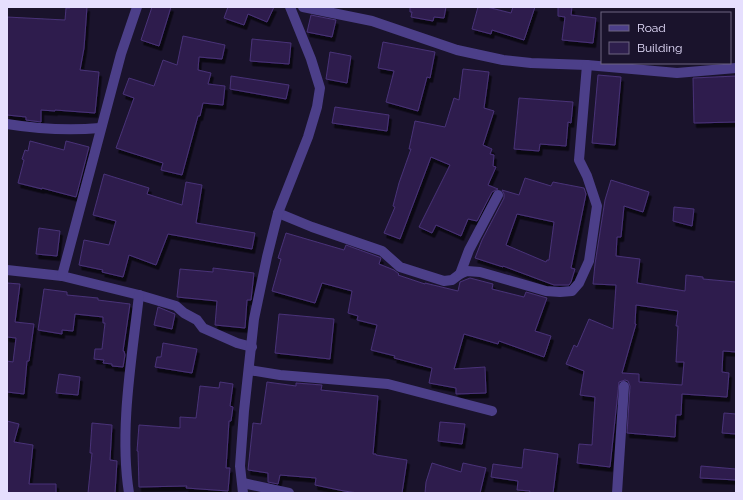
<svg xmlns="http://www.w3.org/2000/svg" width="743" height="500" font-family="Raleway,sans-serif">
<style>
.building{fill:#2e1f4d;stroke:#493278;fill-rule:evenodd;filter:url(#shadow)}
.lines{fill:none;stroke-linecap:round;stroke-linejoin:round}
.minor{stroke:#4c3f89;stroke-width:10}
</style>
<defs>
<filter id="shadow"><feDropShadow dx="2.5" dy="4.5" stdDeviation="0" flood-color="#0009"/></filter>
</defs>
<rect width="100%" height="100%" fill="#1a132c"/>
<g class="building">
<path d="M 70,7 L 87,7 L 84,48 L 80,70 L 99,72 L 95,113 L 55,110 L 55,111 L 41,110 L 41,122 L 26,120 L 26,117 L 7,115 L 7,17 L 65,20 L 66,8 L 70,8 Z"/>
<path d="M 152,7 L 171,7 L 159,46 L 141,40 Z"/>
<path d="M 228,7 L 274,7 L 267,22 L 248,14 L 244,25 L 224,18 Z"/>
<path d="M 410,7 L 446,7 L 444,18 L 434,17 L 433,21 L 411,17 L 412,12 L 410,12 Z"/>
<path d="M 478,7 L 487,7 L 511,13 L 513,7 L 535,7 L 524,40 L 492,30 L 491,34 L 472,29 Z"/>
<path d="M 558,7 L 572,7 L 571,15 L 596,18 L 593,43 L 562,40 L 565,17 L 558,16 Z"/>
<path d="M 311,15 L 336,20 L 332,37 L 307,32 Z"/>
<path d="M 183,36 L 225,45 L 222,59 L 199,57 L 198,70 L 211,73 L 208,84 L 225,86 L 223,105 L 203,103 L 200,116 L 198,116 L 182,175 L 161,170 L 163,163 L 116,148 L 134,98 L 123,94 L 129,78 L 154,86 L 163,60 L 177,65 Z"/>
<path d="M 252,39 L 291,43 L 289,64 L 250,61 Z"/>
<path d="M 383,42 L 435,52 L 430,78 L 427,77 L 418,111 L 386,102 L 394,71 L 378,68 Z"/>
<path d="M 330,52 L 351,56 L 347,83 L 326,79 Z"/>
<path d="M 463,69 L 489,72 L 484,108 L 494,111 L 483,145 L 492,149 L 490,154 L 494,155 L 493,166 L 496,167 L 488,185 L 498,189 L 492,192 L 477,221 L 468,219 L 461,236 L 436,225 L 432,233 L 419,227 L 450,165 L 431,157 L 400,239 L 384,233 L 395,207 L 393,206 L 399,183 L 411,149 L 409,149 L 415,121 L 445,127 L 454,98 L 459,100 Z"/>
<path d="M 598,75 L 621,77 L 615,145 L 592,143 Z"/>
<path d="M 231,76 L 289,85 L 286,99 L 230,89 Z"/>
<path d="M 736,76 L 736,122 L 694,123 L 693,78 Z"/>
<path d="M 519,98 L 573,102 L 571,123 L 568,122 L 566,146 L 540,144 L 539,151 L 514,149 Z"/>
<path d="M 335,107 L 389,115 L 387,131 L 332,123 Z"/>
<path d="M 30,141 L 64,150 L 66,141 L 89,147 L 76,197 L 42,188 L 42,189 L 18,183 L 24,160 L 22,159 L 25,150 L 28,151 Z"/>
<path d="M 104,174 L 149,188 L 147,194 L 182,205 L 186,182 L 202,185 L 196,223 L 255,233 L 252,249 L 168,234 L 156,265 L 129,255 L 123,277 L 102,272 L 103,270 L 79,265 L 84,240 L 109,245 L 116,221 L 93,215 Z"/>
<path d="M 525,178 L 551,186 L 553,182 L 584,188 L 586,194 L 571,268 L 575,269 L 571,282 L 569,285 L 554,285 L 503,266 L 503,267 L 475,258 L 482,240 L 504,198 L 504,194 L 502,190 L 519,195 ZM 517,214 L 554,222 L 549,260 L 547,260 L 546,262 L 506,245 Z"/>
<path d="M 611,180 L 649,192 L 643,212 L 624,206 L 621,237 L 617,237 L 616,256 L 640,259 L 637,283 L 685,291 L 686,275 L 703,277 L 703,279 L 736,282 L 736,352 L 723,351 L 722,372 L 729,373 L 727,397 L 682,394 L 681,415 L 676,415 L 675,437 L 627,433 L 630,386 L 628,381 L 625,380 L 619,382 L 610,467 L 577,463 L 579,444 L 592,445 L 595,397 L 580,395 L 584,371 L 566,364 L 574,345 L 577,347 L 589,319 L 613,329 L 616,285 L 593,284 L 595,264 L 605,200 ZM 636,305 L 678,311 L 676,326 L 678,326 L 676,362 L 684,362 L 682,385 L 639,382 L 639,374 L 622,373 L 636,324 L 635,324 Z"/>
<path d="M 674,207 L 694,209 L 692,226 L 673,221 Z"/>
<path d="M 39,228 L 60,231 L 57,256 L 36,254 Z"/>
<path d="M 286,233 L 344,250 L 346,245 L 379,257 L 381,258 L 379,264 L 394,270 L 399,274 L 398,275 L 425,284 L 425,283 L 458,291 L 460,282 L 470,278 L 493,284 L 492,289 L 524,297 L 526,292 L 547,298 L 535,331 L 551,336 L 544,357 L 499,341 L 498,344 L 464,334 L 454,369 L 485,367 L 486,393 L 456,394 L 456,388 L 429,383 L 432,368 L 394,358 L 395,356 L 371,350 L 377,325 L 357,320 L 358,316 L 348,313 L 352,291 L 322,283 L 315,303 L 272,291 L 281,259 L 278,258 Z"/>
<path d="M 213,268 L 254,273 L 251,300 L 247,300 L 245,328 L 215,325 L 217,301 L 177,297 L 180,269 L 213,272 Z"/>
<path d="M 7,283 L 20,284 L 15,322 L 34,324 L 29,361 L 27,361 L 24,394 L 7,392 L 7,361 L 13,362 L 16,338 L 7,337 Z"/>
<path d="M 44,289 L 67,292 L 67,295 L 98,298 L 98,300 L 130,304 L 123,351 L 124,351 L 125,355 L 123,367 L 112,366 L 112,364 L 103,363 L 104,360 L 94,359 L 95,349 L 102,349 L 105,323 L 103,323 L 103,317 L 75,314 L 73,331 L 62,330 L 62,334 L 38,330 Z"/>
<path d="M 158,307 L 175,314 L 172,329 L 154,325 Z"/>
<path d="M 279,314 L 334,319 L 330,359 L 275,353 Z"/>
<path d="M 163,343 L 197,349 L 192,373 L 155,367 L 157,357 L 161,357 Z"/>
<path d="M 59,374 L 80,377 L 78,395 L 56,393 Z"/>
<path d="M 220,382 L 233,384 L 230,406 L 233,407 L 231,421 L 229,421 L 226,468 L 230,468 L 228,491 L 186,488 L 187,486 L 139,487 L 138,451 L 137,451 L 139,425 L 180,428 L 180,417 L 196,418 L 200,386 L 219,388 Z"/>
<path d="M 267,382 L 296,386 L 296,383 L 322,385 L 321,390 L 378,396 L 373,454 L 376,454 L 376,455 L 407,460 L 402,493 L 358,493 L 344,491 L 315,485 L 316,478 L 280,475 L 278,484 L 268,482 L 268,473 L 248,470 L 253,423 L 261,424 Z"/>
<path d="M 724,413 L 736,414 L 736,434 L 722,433 Z"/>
<path d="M 7,421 L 19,424 L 14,442 L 33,445 L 29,484 L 56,484 L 56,493 L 7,493 Z"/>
<path d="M 440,422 L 465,424 L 462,444 L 438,441 Z"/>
<path d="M 92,423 L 112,425 L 110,460 L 117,461 L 115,493 L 88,493 L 92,453 L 90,453 Z"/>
<path d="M 524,449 L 558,454 L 553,493 L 529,493 L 530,491 L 517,490 L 518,481 L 491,477 L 493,464 L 522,468 Z"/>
<path d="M 432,463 L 461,472 L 463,463 L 486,468 L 480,493 L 425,493 L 426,482 Z"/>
<path d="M 701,466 L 736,469 L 736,480 L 700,478 Z"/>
</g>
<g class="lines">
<g class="minor">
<path d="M 303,7 L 372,21 L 457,50 L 503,60 L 531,63 L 587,65 L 677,73 L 736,68"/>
<path d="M 7,124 C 38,129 68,131 100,128"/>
<path d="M 278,213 L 312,227 L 382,251 L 400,267 L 444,281 L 452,280 L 460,274 L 467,271 L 480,272 L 546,291 L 560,292 L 572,291 L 579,283 L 589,261 L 597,206 L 587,176 L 579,160 L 587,65"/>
<path d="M 7,270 L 62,276 L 139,295 L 176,306 L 184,313 L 197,320 L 203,328 L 237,343 L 252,347"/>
<path d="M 460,274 L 469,250 L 498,195"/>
<path d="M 62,276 L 121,54 L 137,7"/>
<path d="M 249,370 L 280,375 L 388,384 L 492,411"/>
<path d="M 243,483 L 289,493"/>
<path d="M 129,493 C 119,430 132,358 139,295"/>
<path d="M 243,493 L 240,466 L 244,411 L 254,319 L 267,257 L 278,213 L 308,137 L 317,107 L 320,88 L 311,59 L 290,7"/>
<path d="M 617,493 L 624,386"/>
</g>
</g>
<rect width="743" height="500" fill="none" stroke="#e6dffe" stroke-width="16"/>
<rect x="601" y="12" width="130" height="52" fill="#1a132c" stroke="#6c6580"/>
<rect x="609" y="25" width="20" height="6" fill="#4c3f89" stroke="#6c6580"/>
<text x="637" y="32" font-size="12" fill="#e6dffe">Road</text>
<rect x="609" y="42" width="20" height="12" fill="#2e1f4d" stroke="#6c6580"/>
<text x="637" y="52" font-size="12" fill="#e6dffe">Building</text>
</svg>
